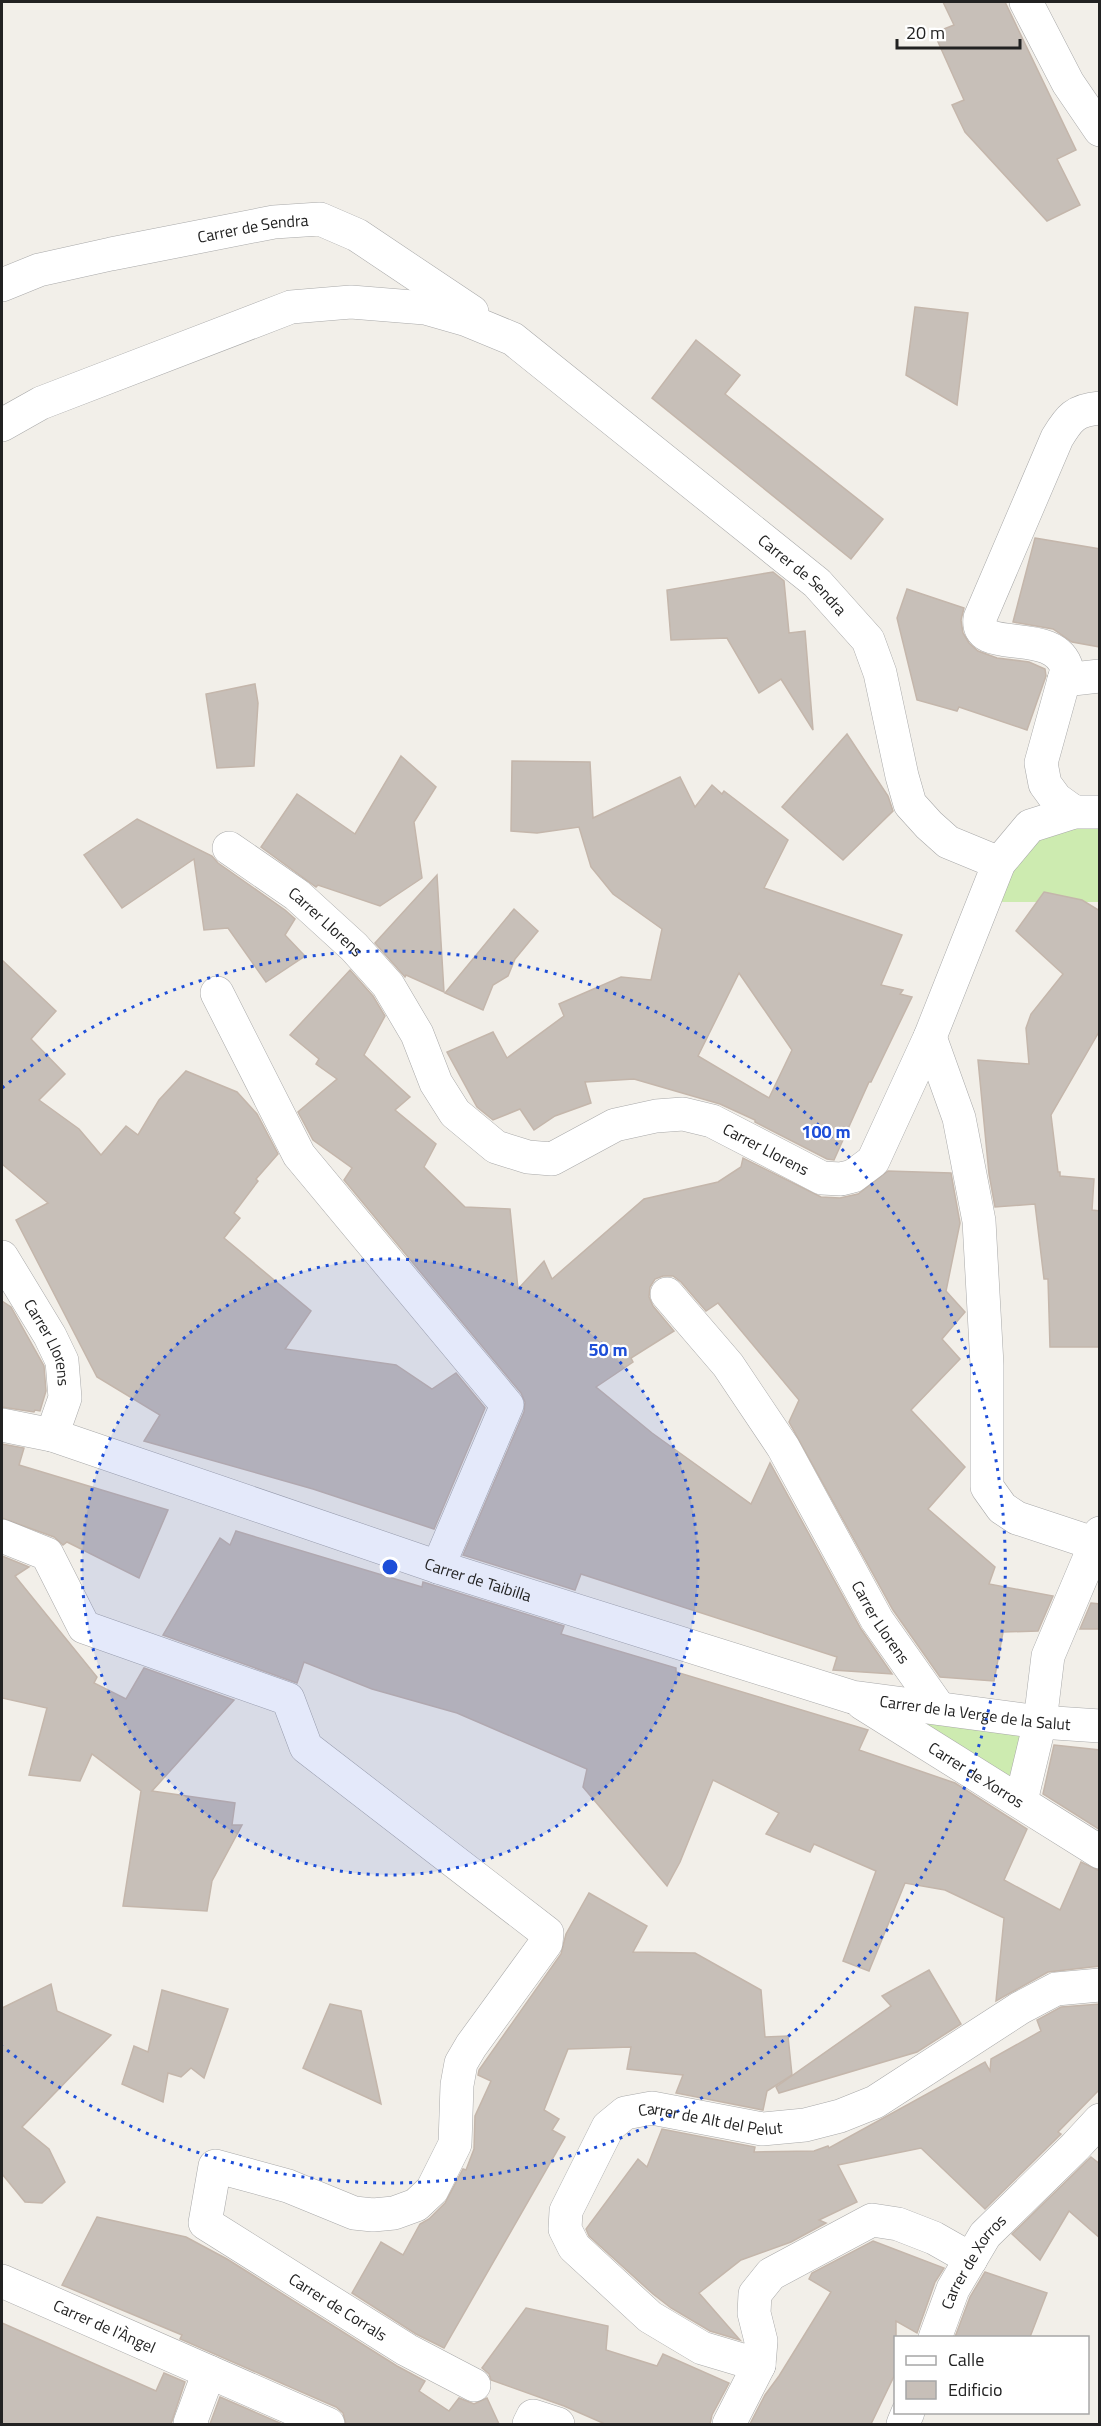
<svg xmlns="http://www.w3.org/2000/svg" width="1101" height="2426" font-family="'Titillium Web',sans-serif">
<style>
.grass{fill:#cdebb0}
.building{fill:#c7bfb8;stroke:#c4b6ab;stroke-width:1.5;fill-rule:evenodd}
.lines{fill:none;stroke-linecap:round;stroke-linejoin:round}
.minor-casing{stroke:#a9a9a9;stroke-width:34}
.minor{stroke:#fff;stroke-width:33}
.ring{fill:none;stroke:#1d4ed8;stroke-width:3;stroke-dasharray:3 6}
.labels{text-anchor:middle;stroke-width:4.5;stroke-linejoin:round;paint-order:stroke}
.street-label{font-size:16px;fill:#222;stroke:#fff}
.centre{fill:#1d4ed8;stroke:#fff;stroke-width:3}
.ring-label{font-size:18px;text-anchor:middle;font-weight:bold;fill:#1d4ed8;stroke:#fff;stroke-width:4.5;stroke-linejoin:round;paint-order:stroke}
</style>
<rect width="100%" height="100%" fill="#f2efe9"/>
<g class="grass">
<path d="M 1099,812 L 1099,902 L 983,902 L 1030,826 Z"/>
<path d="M 852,1697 L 1040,1722 L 1021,1801 Z"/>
</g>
<g class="building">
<path d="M 943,2 L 1005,2 L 1076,150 L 1057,159 L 1080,205 L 1047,221 L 965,132 L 952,105 L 964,100 L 934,33 L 954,25 Z"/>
<path d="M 915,307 L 968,313 L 957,405 L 906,375 Z"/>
<path d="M 696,340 L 740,375 L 725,394 L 883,519 L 851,559 L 652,398 Z"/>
<path d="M 1035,538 L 1100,549 L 1100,647 L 1072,642 L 1053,629 L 1013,622 Z"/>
<path d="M 773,572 L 784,581 L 789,633 L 805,631 L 813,730 L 781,679 L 759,693 L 727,638 L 671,640 L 667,590 Z"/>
<path d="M 907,589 L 964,608 L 961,620 L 963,633 L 969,643 L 978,651 L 997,658 L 1029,662 L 1045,669 L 1046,676 L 1027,730 L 959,707 L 957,711 L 917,700 L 897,618 Z"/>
<path d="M 255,684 L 258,703 L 254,766 L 217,768 L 206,694 Z"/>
<path d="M 847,734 L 888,796 L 893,811 L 843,860 L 782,807 Z"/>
<path d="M 401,756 L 436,787 L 414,822 L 422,878 L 380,906 L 318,885 L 316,887 L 261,847 L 297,794 L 355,834 Z"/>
<path d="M 512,761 L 590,762 L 593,818 L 680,777 L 695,807 L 712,785 L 722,794 L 724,791 L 788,840 L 764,888 L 902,935 L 881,985 L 903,990 L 900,994 L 912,997 L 871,1082 L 869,1082 L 834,1160 L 827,1159 L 755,1122 L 755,1120 L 720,1104 L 634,1079 L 585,1082 L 591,1103 L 555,1116 L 534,1130 L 520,1109 L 493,1120 L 477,1107 L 447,1052 L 493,1032 L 507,1058 L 564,1016 L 559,1004 L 621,977 L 651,980 L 662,929 L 613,894 L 591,867 L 579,827 L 537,833 L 511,831 ZM 739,973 L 792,1050 L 769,1098 L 698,1056 Z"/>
<path d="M 137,819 L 212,856 L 218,863 L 285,910 L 295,919 L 285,935 L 305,956 L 266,982 L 228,928 L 204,930 L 194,859 L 122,908 L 84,855 Z"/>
<path d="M 437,875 L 441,942 L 444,992 L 406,975 L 405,977 L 375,943 Z"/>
<path d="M 1044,892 L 1082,900 L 1100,911 L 1100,1030 L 1051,1115 L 1058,1172 L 1060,1172 L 1060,1176 L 1094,1179 L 1092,1210 L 1100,1211 L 1100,1347 L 1050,1347 L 1048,1279 L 1044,1279 L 1035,1204 L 995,1207 L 989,1174 L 978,1060 L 1029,1064 L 1026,1028 L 1031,1014 L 1063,974 L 1016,931 Z"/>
<path d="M 514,909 L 538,931 L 515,959 L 508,976 L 493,985 L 483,1010 L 445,993 Z"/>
<path d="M 2,960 L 56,1011 L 31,1039 L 65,1074 L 39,1100 L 79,1129 L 101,1155 L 126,1126 L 138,1135 L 159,1100 L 186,1071 L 237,1092 L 257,1114 L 278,1154 L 256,1179 L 258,1181 L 234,1213 L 240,1218 L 224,1238 L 311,1311 L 285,1349 L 396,1365 L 432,1389 L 456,1373 L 485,1408 L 434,1529 L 313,1489 L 144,1441 L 160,1415 L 97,1377 L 16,1220 L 48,1203 L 2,1164 Z"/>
<path d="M 350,970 L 373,996 L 385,1016 L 364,1055 L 410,1097 L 395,1110 L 436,1144 L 424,1167 L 465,1207 L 510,1209 L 518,1289 L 544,1261 L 552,1279 L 644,1199 L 718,1182 L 741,1167 L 743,1158 L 821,1197 L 840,1198 L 858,1194 L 888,1171 L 951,1173 L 960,1223 L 946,1291 L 965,1312 L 942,1339 L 960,1359 L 911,1410 L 965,1467 L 928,1509 L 995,1567 L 989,1584 L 1053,1596 L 1038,1631 L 1003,1632 L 994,1681 L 940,1677 L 893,1610 L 789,1422 L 799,1400 L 718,1303 L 706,1311 L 681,1282 L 673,1276 L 663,1276 L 655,1279 L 650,1287 L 649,1297 L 653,1306 L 674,1331 L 631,1358 L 633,1362 L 596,1387 L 652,1433 L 751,1504 L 770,1463 L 861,1629 L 892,1674 L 833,1670 L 837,1657 L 581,1574 L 575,1590 L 463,1555 L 524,1412 L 525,1402 L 521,1393 L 344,1180 L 352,1168 L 313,1140 L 298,1112 L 337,1079 L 316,1064 L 319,1059 L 290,1035 Z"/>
<path d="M 2,1301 L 11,1307 L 44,1366 L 46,1391 L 40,1411 L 35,1410 L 34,1412 L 2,1407 Z"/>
<path d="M 2,1444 L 24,1448 L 19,1465 L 168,1510 L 139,1578 L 67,1542 L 63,1545 L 54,1537 L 2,1518 Z"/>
<path d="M 236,1531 L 422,1587 L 423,1582 L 564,1626 L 561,1634 L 676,1668 L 676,1672 L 868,1730 L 859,1750 L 955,1783 L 1027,1829 L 1004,1880 L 1060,1910 L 1081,1862 L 1100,1871 L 1100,1966 L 1048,1972 L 996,2001 L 1004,1918 L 945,1890 L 905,1883 L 869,1971 L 843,1961 L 876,1871 L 814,1844 L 810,1852 L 766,1834 L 779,1813 L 713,1780 L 680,1862 L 667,1886 L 583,1787 L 587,1769 L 457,1713 L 372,1689 L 304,1662 L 297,1683 L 163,1635 L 220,1538 L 230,1545 Z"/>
<path d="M 2,1556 L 29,1567 L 15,1576 L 97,1677 L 94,1683 L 126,1699 L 144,1668 L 234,1700 L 152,1791 L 235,1803 L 232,1825 L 242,1825 L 212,1881 L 207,1911 L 123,1906 L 141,1791 L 92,1754 L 80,1781 L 29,1775 L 47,1708 L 2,1698 Z"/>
<path d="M 1091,1603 L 1100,1604 L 1100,1629 L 1080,1629 Z"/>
<path d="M 1054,1745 L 1100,1750 L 1100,1830 L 1043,1794 Z"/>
<path d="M 589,1893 L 647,1926 L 633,1952 L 695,1953 L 761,1990 L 765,2037 L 788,2036 L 792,2075 L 767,2091 L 763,2110 L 676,2093 L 683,2075 L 627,2069 L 631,2047 L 568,2049 L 544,2110 L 559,2119 L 552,2130 L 565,2137 L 444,2348 L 416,2334 L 352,2293 L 381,2242 L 403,2255 L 420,2224 L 429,2219 L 445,2203 L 463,2169 L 466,2170 L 474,2149 L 475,2116 L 491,2081 L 478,2075 L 479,2070 L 561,1954 L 566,1934 Z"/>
<path d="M 929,1970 L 961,2024 L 917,2052 L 779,2093 L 776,2087 L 891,2006 L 882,1996 Z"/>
<path d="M 51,1984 L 57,2011 L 111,2035 L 22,2127 L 49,2149 L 65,2182 L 42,2203 L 25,2202 L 2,2174 L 2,2008 Z"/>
<path d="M 162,1990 L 228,2009 L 204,2078 L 191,2068 L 181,2077 L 168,2073 L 163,2102 L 122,2084 L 134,2046 L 148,2052 Z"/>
<path d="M 330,2004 L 361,2011 L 381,2104 L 303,2068 Z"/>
<path d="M 1100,2004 L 1100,2089 L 1058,2132 L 1061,2134 L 985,2209 L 921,2148 L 838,2165 L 857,2202 L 819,2220 L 826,2223 L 791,2242 L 741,2260 L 699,2293 L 740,2340 L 710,2331 L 671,2308 L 653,2294 L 589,2236 L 586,2229 L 638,2159 L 647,2167 L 662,2129 L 755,2147 L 754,2152 L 814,2151 L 828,2146 L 829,2148 L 985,2062 L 990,2071 L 991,2059 L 1041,2031 L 1037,2020 L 1061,2007 Z"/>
<path d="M 1091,2157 L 1100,2164 L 1100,2238 L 1069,2211 L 1040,2260 L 1012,2234 Z"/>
<path d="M 97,2217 L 186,2237 L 227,2259 L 397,2366 L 425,2381 L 419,2391 L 449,2411 L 459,2398 L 474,2404 L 487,2398 L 499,2424 L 346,2424 L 343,2413 L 336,2407 L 180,2339 L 182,2335 L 62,2285 Z"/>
<path d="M 873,2241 L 944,2268 L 935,2282 L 917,2333 L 896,2321 L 896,2372 L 871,2424 L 750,2424 L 765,2395 L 779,2376 L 831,2292 L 809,2279 L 812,2273 Z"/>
<path d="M 985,2272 L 1047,2293 L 1030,2337 L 955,2337 L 970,2297 Z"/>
<path d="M 526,2308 L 608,2326 L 606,2350 L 657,2366 L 663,2354 L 729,2383 L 712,2415 L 710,2424 L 605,2424 L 564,2406 L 491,2380 L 489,2374 L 482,2368 Z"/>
<path d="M 2,2323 L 156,2391 L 164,2373 L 185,2382 L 171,2424 L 2,2424 Z"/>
<path d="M 220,2397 L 282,2424 L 210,2424 Z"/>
</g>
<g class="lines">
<g class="minor-casing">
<g id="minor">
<path d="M 1026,2 L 1068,83 L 1100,130"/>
<path id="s1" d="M 2,285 L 39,270 L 111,254 L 274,222 L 320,219 L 357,235 L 472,312"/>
<path id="s2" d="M 2,425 L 41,403 L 291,307 L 351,302 L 425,308 L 467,320 L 513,339 L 817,583 L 868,640 L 880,673 L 902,776 L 910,804 L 929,825 L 948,842 L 999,863"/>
<path d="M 1064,680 L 1100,676"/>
<path d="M 1074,812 L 1056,799 L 1045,784 L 1041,763 L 1067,669 C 1055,624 974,657 980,618 L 1057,438 C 1069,418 1075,410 1100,408"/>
<path id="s3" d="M 229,848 L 297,895 L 354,947 L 388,985 L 417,1034 L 436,1083 L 455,1113 L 496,1147 L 528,1157 L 552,1159 L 615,1125 L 656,1116 L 683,1114 L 712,1121 L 822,1178 L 841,1179 L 853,1176 L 873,1161 L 930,1037 L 999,863 L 1030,826 L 1074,812 L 1100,812"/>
<path d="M 217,993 L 299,1155 L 507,1405 L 438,1567"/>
<path d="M 930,1037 L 959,1118 L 979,1221 L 987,1365 L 987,1487 L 1002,1508 L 1017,1518 L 1096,1544"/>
<path id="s4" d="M 2,1257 L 50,1336 L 62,1361 L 65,1398 L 52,1435"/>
<path id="s5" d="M 667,1294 L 728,1365 L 783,1447 L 877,1620 L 939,1708"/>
<path id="s6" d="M 2,1425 L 52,1435 L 438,1567 L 852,1697 L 1040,1722 L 1100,1726"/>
<path id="s7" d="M 2,1536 L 47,1554 L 84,1627 L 288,1699 L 306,1747 L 547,1933 L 546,1943 L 471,2046 L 461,2063 L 457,2085 L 455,2144 L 432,2190 L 416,2205 L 394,2213 L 373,2215 L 354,2213 L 288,2186 L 215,2166 L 205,2223 L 407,2350 L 474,2385"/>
<path id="s8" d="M 862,1703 L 1100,1852"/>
<path d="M 1021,1801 L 1040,1722 L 1048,1656 L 1100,1533"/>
<path id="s9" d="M 2,2281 L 328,2424"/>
<path id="s10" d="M 935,2338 L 953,2289 L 985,2235 L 1075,2147 L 1100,2120"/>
<path id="s11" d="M 759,2365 L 702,2348 L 650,2317 L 574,2247 L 565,2229 L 566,2211 L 608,2127 L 625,2113 L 652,2108 L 762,2129 L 805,2125 L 840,2116 L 875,2102 L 1020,2008 L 1056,1989 L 1100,1985"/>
<path d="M 192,2424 L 190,2423 L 209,2372"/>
<path d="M 529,2424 L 533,2416 L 558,2424"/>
<path d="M 729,2424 L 759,2365 L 761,2341 L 754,2313 L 755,2294 L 771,2274 L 872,2220 L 898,2224 L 934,2238 L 971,2259"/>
<path d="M 903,2424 L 908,2412"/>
</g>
</g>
<use href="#minor" class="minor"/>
</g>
<circle cx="390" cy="1567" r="308" fill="#1d4ed8" fill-opacity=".12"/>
<g class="ring">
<circle cx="390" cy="1567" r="308"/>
<path d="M2 1088A616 616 0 1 1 2 2046"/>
</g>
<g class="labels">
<g class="street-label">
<text dy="6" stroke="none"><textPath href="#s1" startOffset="258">Carrer de Sendra</textPath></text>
<text dy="6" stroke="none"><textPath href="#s2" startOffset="914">Carrer de Sendra</textPath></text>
<text dy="6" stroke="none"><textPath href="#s3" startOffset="122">Carrer Llorens</textPath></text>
<text dy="6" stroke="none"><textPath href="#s3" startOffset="698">Carrer Llorens</textPath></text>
<text dy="6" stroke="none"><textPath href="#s4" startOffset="98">Carrer Llorens</textPath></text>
<text dy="6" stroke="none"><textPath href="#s6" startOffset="501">Carrer de Taibilla</textPath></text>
<text dy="6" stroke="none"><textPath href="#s5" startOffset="393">Carrer Llorens</textPath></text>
<text dy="6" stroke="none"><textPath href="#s6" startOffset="1017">Carrer de la Verge de la Salut</textPath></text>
<text dy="6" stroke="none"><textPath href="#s8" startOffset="135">Carrer de Xorros</textPath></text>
<text dy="6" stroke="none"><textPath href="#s11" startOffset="464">Carrer de Alt del Pelut</textPath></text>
<text dy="6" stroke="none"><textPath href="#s10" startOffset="86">Carrer de Xorros</textPath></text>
<text dy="6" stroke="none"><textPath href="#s7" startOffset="1440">Carrer de Corrals</textPath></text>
<text dy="6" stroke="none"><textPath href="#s9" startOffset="112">Carrer de l'Àngel</textPath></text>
</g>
</g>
<circle cx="390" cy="1567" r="9" class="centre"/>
<g class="ring-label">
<text x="826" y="1138">100 m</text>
<text x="608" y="1356">50 m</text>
</g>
<rect width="1101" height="2426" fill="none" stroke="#222222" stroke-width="6"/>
<rect x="894" y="2336" width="195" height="78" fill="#ffffff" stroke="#a7a7a7" stroke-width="1.5"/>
<rect x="906" y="2356" width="30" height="9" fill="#ffffff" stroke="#a7a7a7" stroke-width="1.5"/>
<text x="948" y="2366" font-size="18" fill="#222222">Calle</text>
<rect x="906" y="2381" width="30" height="18" fill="#c7bfb8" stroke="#a7a7a7" stroke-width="1.5"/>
<text x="948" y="2396" font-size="18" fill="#222222">Edificio</text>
<path d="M897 39v9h123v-9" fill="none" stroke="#222222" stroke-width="3"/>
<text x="906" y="39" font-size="18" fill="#222222" stroke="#ffffff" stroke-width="4.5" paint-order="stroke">20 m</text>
</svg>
